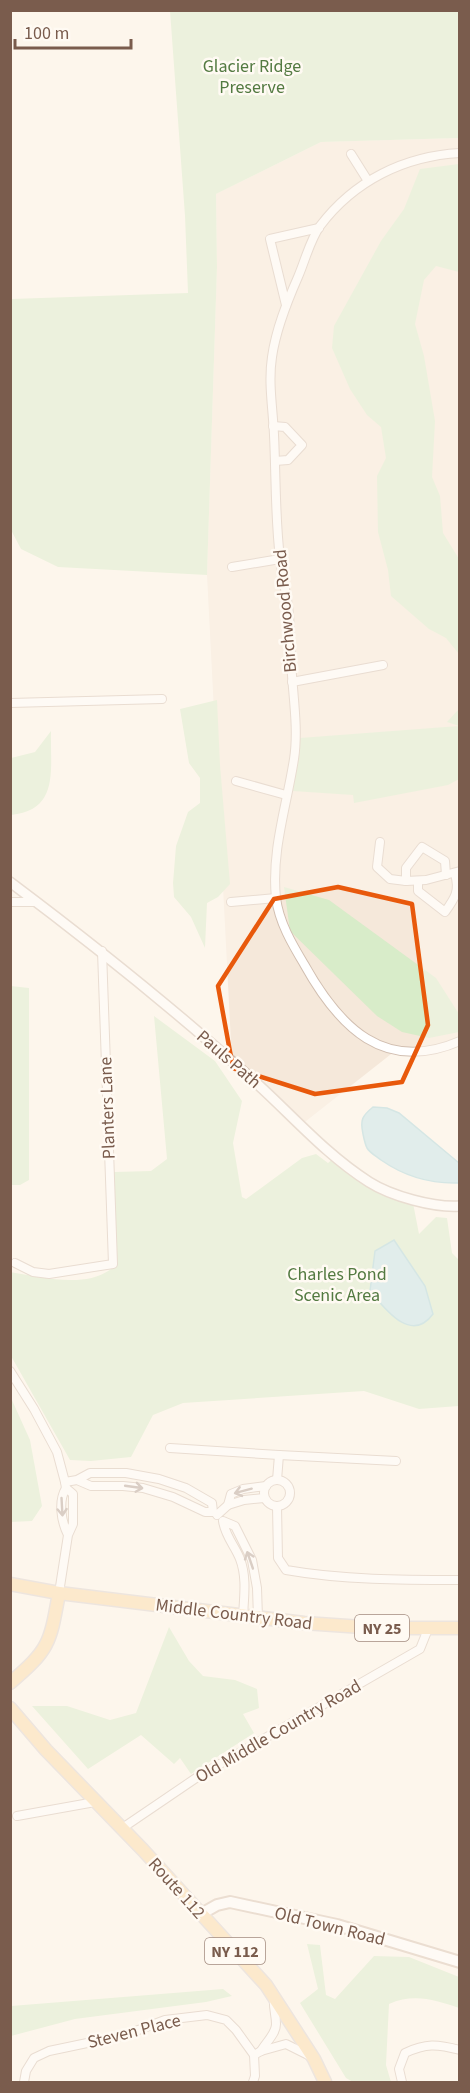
<svg xmlns="http://www.w3.org/2000/svg" width="470" height="2093" font-family="'Source Sans 3',sans-serif">
<style>
.residential{fill:#f5e8da}
.green{fill:#d8ecc9}
.water{fill:#bfe3e8;stroke:#a5d3da;stroke-width:1.5}
.lines{fill:none;stroke-linecap:round;stroke-linejoin:round}
.minor-casing{stroke:#d1beb0;stroke-width:10}
.tertiary-casing{stroke:#d1beb0;stroke-width:12}
.secondary-casing{stroke:#d6c0b0;stroke-width:14}
.primary-casing{stroke:#dad1cd;stroke-width:15}
.minor{stroke:#fff;stroke-width:8}
.tertiary{stroke:#fff;stroke-width:9}
.secondary{stroke:#fff;stroke-width:10}
.primary{stroke:#fbd9a5;stroke-width:12}
.oneway{stroke:#af9d94}
.marked{fill:none;stroke:#e8590c;stroke-width:4.5;stroke-linejoin:round}
.labels{text-anchor:middle;stroke-width:5;stroke-linejoin:round;paint-order:stroke}
.shield{fill:#fffaf3;stroke:#a28b7f;stroke-width:1.5}
.shield-label{font-size:16px;font-weight:bold;fill:#7a5c4d}
.park-label{font-size:18px;fill:#537a41;stroke:#fffaf3}
.street-label{font-size:18px;fill:#7a5c4d;stroke:#fffaf3}
</style>
<rect width="100%" height="100%" fill="#fdf6ec"/>
<path class="residential" d="M 459,138 L 459,1045 L 395,1051 L 301,1125 L 232,1062 L 207,575 L 217,267 L 216,194 L 321,142 Z"/>
<g class="green">
<path d="M 170,11 L 459,11 L 459,138 L 321,142 L 216,194 L 217,267 L 207,575 L 58,567 L 21,549 L 11,530 L 11,299 L 188,293 L 185,216 Z"/>
<path d="M 459,164 L 459,272 L 436,266 L 424,280 L 415,324 L 424,356 L 435,421 L 432,477 L 440,496 L 443,533 L 459,559 L 459,654 L 446,638 L 429,629 L 391,596 L 388,570 L 378,532 L 377,476 L 386,458 L 381,427 L 367,415 L 350,389 L 332,348 L 334,326 L 381,241 L 404,209 L 420,169 Z"/>
<path d="M 217,700 L 220,765 L 230,884 L 218,897 L 207,903 L 205,948 L 191,917 L 174,897 L 173,883 L 176,846 L 188,812 L 200,803 L 200,778 L 189,763 L 180,709 Z"/>
<path d="M 459,709 L 459,779 L 448,785 L 354,803 L 353,795 L 293,791 L 300,738 L 459,726 L 447,722 Z"/>
<path d="M 51,731 C 50,769 60,810 11,815 L 11,758 L 35,752 Z"/>
<path d="M 284,887 L 329,900 L 436,978 L 459,1014 L 459,1032 L 429,1038 L 402,1032 L 377,1016 L 290,931 Z"/>
<path d="M 11,986 L 29,988 L 29,1180 L 20,1185 L 10,1185 Z"/>
<path d="M 154,1016 L 215,1061 L 242,1101 L 233,1143 L 242,1197 L 246,1199 L 302,1158 L 316,1154 L 328,1163 L 335,1157 L 413,1203 L 419,1234 L 436,1217 L 447,1218 L 452,1253 L 459,1260 L 459,1406 L 419,1409 L 364,1391 L 183,1403 L 153,1415 L 131,1457 L 91,1461 L 70,1460 L 11,1356 L 10,1272 C 44,1277 90,1291 117,1264 L 114,1172 L 151,1171 L 167,1159 Z"/>
<path d="M 11,1398 L 30,1440 L 42,1506 L 32,1521 L 11,1522 Z"/>
<path d="M 169,1627 L 189,1661 L 203,1676 L 235,1680 L 257,1689 L 259,1708 L 243,1714 L 254,1733 L 191,1774 L 180,1758 L 174,1764 L 141,1735 L 88,1769 L 32,1706 L 67,1706 L 110,1720 L 136,1713 Z"/>
<path d="M 307,1944 L 320,1945 L 326,1995 L 335,1999 L 374,1956 L 409,1957 L 459,1977 L 459,2008 C 435,2000 414,1993 389,2004 L 386,2065 L 391,2082 L 353,2082 L 346,2078 L 300,2003 L 318,1989 Z"/>
<path d="M 223,1989 L 232,1996 L 206,2002 L 75,2019 L 11,2036 L 11,2006 Z"/>
</g>
<g class="water">
<path d="M 373,1107 L 387,1108 L 399,1113 L 459,1163 L 459,1183 C 431,1184 404,1176 381,1160 C 376,1156 370,1153 367,1148 C 365,1144 364,1139 363,1134 C 360,1120 362,1116 373,1107 Z"/>
<path d="M 394,1240 L 425,1286 L 433,1314 C 411,1344 385,1309 370,1291 L 375,1251 Z"/>
</g>
<g class="lines">
<g class="minor-casing">
<g id="minor">
<path d="M 460,153 C 404,156 354,181 320,226 C 310,240 305,261 298,277 C 287,302 276,329 272,357 C 268,383 273,409 274,435 C 276,476 275,518 280,558 C 282,577 287,595 289,614 C 290,629 290,644 291,658 C 292,691 299,727 294,759 C 287,805 271,851 276,898 C 279,922 292,944 304,964 C 339,1027 384,1074 460,1041"/>
<path d="M 351,154 L 368,181"/>
<path d="M 286,305 L 270,239 L 319,228"/>
<path d="M 273,426 L 285,427 L 302,445 L 288,460 L 275,461"/>
<path d="M 232,567 L 280,559"/>
<path d="M 292,682 L 383,665"/>
<path d="M 10,703 L 162,699"/>
<path d="M 236,781 L 286,795"/>
<path d="M 380,842 L 377,867 L 390,879 L 406,881 L 426,880 L 460,871"/>
<path d="M 406,881 L 406,868 L 422,847 L 445,861 L 446,875"/>
<path d="M 418,881 L 418,891 L 445,912 C 455,898 460,891 455,874"/>
<path d="M 10,902 L 36,902"/>
<path d="M 231,902 L 276,898"/>
<path d="M 15,1263 L 33,1272 L 49,1274 L 113,1264 L 102,951"/>
<path d="M 10,1371 L 34,1409 L 57,1452 L 65,1482"/>
<path d="M 170,1448 L 279,1455"/>
<path d="M 277,1480 L 279,1455 L 396,1461"/>
<circle cx="277" cy="1493" r="13"/>
<path d="M 66,1488 L 65,1482 L 77,1480 L 90,1473 L 126,1473 L 159,1479 L 186,1488 L 212,1503 L 213,1512 L 205,1512 L 173,1497 L 143,1488 L 123,1486 L 91,1486 L 77,1480"/>
<path d="M 228,1505 L 244,1500 L 264,1498"/>
<path d="M 277,1506 L 278,1558 L 286,1570 C 343,1580 402,1580 460,1580"/>
<path d="M 217,1515 L 228,1505 L 231,1494 L 243,1489 L 266,1486"/>
<path d="M 59,1593 L 68,1535 L 73,1524 L 73,1494 L 66,1488 C 58,1501 61,1521 68,1535"/>
<path d="M 243,1616 C 244,1597 247,1577 240,1559 C 235,1546 225,1536 223,1521 L 235,1526 L 252,1560 L 257,1588 L 258,1618"/>
<path d="M 17,1816 L 95,1802"/>
<path d="M 121,1829 L 199,1776 L 420,1649 L 428,1629"/>
<path d="M 261,2051 C 266,2042 276,2034 276,2024 C 276,2015 273,2008 274,1998"/>
<path d="M 254,2055 L 261,2051 L 286,2044 L 310,2056"/>
<path d="M 24,2082 L 26,2071 L 34,2058 L 49,2051 L 125,2035 L 165,2020 L 207,2015 L 226,2020 L 236,2030 L 254,2055 L 255,2076 L 253,2082"/>
<path d="M 402,2082 L 399,2069 L 405,2053 C 426,2043 437,2044 460,2050"/>
</g>
</g>
<g class="tertiary-casing">
<path id="tertiary" d="M 10,882 C 94,945 175,1010 253,1080 C 291,1114 325,1154 369,1182 C 391,1196 434,1208 460,1206"/>
</g>
<g class="secondary-casing">
<path id="secondary" d="M 201,1914 L 217,1905 L 230,1902 L 337,1925 L 460,1962"/>
</g>
<g class="primary-casing">
<g id="primary">
<path d="M 10,1584 L 59,1593 L 304,1623 L 377,1628 L 460,1628"/>
<path d="M 10,1683 C 50,1649 50,1643 59,1593"/>
<path d="M 10,1708 L 46,1750 L 143,1850 L 266,1985 L 314,2059 L 325,2082"/>
</g>
</g>
<use href="#minor" class="minor"/>
<use href="#tertiary" class="tertiary"/>
<use href="#secondary" class="secondary"/>
<use href="#primary" class="primary"/>
</g>
<defs><path id="oneway-shaft" d="M-6 0H5M1.5-3L5.5 0L1.5 3" fill="none" stroke-width="1.6" stroke-linecap="round" stroke-linejoin="round" transform="scale(1.5)"/></defs>
<g class="oneway">
<use href="#oneway-shaft" transform="translate(134 1487) rotate(8)"/>
<use href="#oneway-shaft" transform="translate(243 1491) rotate(165)"/>
<use href="#oneway-shaft" transform="translate(62 1507) rotate(87)"/>
<use href="#oneway-shaft" transform="translate(250 1560) rotate(-109)"/>
</g>
<path d="M0 0H470V2093H0ZM 338,887 L 412,904 L 428,1025 L 402,1082 L 315,1094 L 233,1068 L 218,986 L 274,899 Z" fill="#fdf6ec" fill-opacity=".55" fill-rule="evenodd"/>
<path class="marked" d="M 338,887 L 412,904 L 428,1025 L 402,1082 L 315,1094 L 233,1068 L 218,986 L 274,899 Z"/>
<g class="labels">
<g class="shield">
<rect x="355" y="1615" width="54" height="26" rx="4.5"/>
<rect x="205" y="1938" width="60" height="26" rx="4.5"/>
</g>
<g class="shield-label">
<text x="382" y="1634">NY 25</text>
<text x="235" y="1957">NY 112</text>
</g>
<g class="park-label">
<text x="252" y="72">Glacier Ridge<tspan x="252" dy="21">Preserve</tspan></text>
<text x="337" y="1280">Charles Pond<tspan x="337" dy="21">Scenic Area</tspan></text>
</g>
<g class="street-label">
<text transform="translate(285 611) rotate(-95)" y="6">Birchwood Road</text>
<text transform="translate(229 1059) rotate(41)" y="6">Pauls Path</text>
<text transform="translate(107 1108) rotate(-92)" y="6">Planters Lane</text>
<text transform="translate(234 1614) rotate(7)" y="6">Middle Country Road</text>
<text transform="translate(278 1731) rotate(-30)" y="6">Old Middle Country Road</text>
<text transform="translate(177 1888) rotate(48)" y="6">Route 112</text>
<text transform="translate(330 1926) rotate(14)" y="6">Old Town Road</text>
<text transform="translate(134 2031) rotate(-14)" y="6">Steven Place</text>
</g>
</g>
<rect width="470" height="2093" fill="none" stroke="#7a5c4d" stroke-width="24"/>
<path d="M15 39v9h116v-9" fill="none" stroke="#7a5c4d" stroke-width="3"/>
<text x="24" y="39" font-size="18" fill="#7a5c4d" stroke="#fffaf3" stroke-width="4.5" paint-order="stroke">100 m</text>
</svg>
